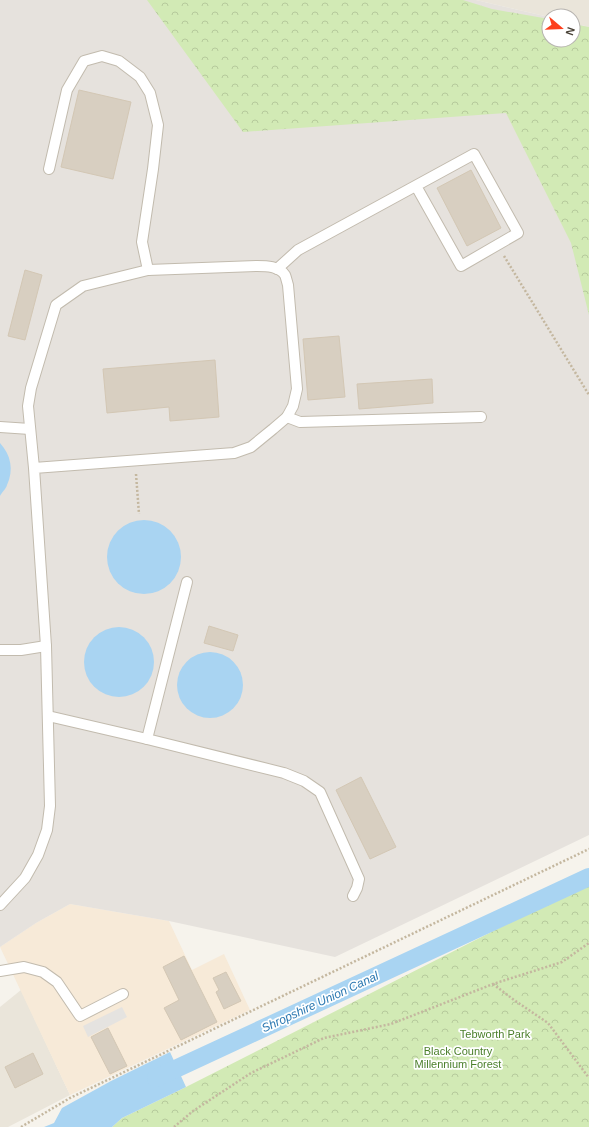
<svg xmlns="http://www.w3.org/2000/svg" width="589" height="1127" font-family="Helvetica,sans-serif">
<style>
.residential{fill:#eae5da}
.commercial{fill:#f7ead8}
.industrial{fill:#e6e2dd}
.forest{fill:url(#forest-crowns)}
.parking{fill:#e5e3e0}
.water{fill:#a9d4f2}
.lines{fill:none;stroke-linecap:round;stroke-linejoin:round}
.canal{stroke:#a9d4f2;stroke-width:18}
.building{fill:#d8cfc1;stroke:#d3c7b4}
.service-casing{stroke:#c2bbae;stroke-width:12}
.path{stroke:#c4b79f;stroke-width:2.5;stroke-dasharray:2 2;stroke-linecap:butt}
.service{stroke:#fff;stroke-width:10}
.labels{text-anchor:middle;stroke-width:3.5;stroke-linejoin:round;paint-order:stroke}
.park-label{font-size:11px;fill:#4a7f2a;stroke:#fff}
.water-label{font-size:12px;font-style:italic;fill:#2e7ab2;stroke:#fff}
</style>
<defs>
<pattern id="forest-crowns" width="20" height="18" patternUnits="userSpaceOnUse"><rect width="20" height="18" fill="#d2eab5"/><path d="M2 6a3 3 0 1 1 6 0M12 15a3 3 0 1 1 6 0" fill="none" stroke="#b6ca9c"/></pattern>
</defs>
<rect width="100%" height="100%" fill="#f6f3ec"/>
<g class="residential">
<path d="M 476,0 L 589,0 L 589,27 L 573,23 L 573,16 L 549,16 L 549,17 Z"/>
<path d="M 21,990 L 70,1095 L 8,1127 L 0,1127 L 0,1007 Z"/>
</g>
<path class="commercial" d="M 70,904 L 169,921 L 192,970 L 224,954 L 250,1010 L 70,1095 L 0,947 L 36,923 Z"/>
<path class="industrial" d="M 0,0 L 476,0 L 549,17 L 549,40 L 573,40 L 573,23 L 589,27 L 589,835 L 335,957 L 169,921 L 70,904 L 36,923 L 0,947 Z"/>
<g class="forest">
<path d="M 147,0 L 463,0 L 492,9 L 549,19 L 549,40 L 573,40 L 573,24 L 589,27 L 589,315 L 571,243 L 506,113 L 243,132 Z"/>
<path d="M 589,883 L 589,1127 L 112,1127 L 122,1118 L 186,1087 L 566,894 Z"/>
</g>
<path class="parking" d="M 122,1007 L 127,1017 L 88,1037 L 83,1026 Z"/>
<g class="water">
<path d="M 0,443 C 11,455 14,470 7,485 C 6,489 2,492 0,496 Z"/>
<circle cx="144" cy="557" r="37"/>
<circle cx="119" cy="662" r="35"/>
<circle cx="210" cy="685" r="33"/>
<path d="M 170,1052 L 186,1087 L 122,1118 L 112,1127 L 44,1127 L 54,1123 L 62,1108 L 111,1081 Z"/>
</g>
<g class="lines">
<path class="canal" d="M 156,1078 L 589,877"/>
</g>
<g class="building">
<path d="M 79,90 L 131,102 L 113,179 L 61,167 Z"/>
<path d="M 471,170 L 501,228 L 467,246 L 437,188 Z"/>
<path d="M 25,270 L 42,275 L 25,340 L 8,336 Z"/>
<path d="M 339,336 L 345,397 L 308,400 L 303,339 Z"/>
<path d="M 215,360 L 219,417 L 170,421 L 169,407 L 107,413 L 103,369 Z"/>
<path d="M 432,379 L 433,403 L 359,409 L 357,384 Z"/>
<path d="M 209,626 L 238,635 L 233,651 L 204,643 Z"/>
<path d="M 361,777 L 396,847 L 370,859 L 336,790 Z"/>
<path d="M 184,956 L 217,1022 L 181,1040 L 164,1008 L 179,1000 L 163,967 Z"/>
<path d="M 226,972 L 241,1001 L 224,1009 L 216,992 L 219,990 L 213,978 Z"/>
<path d="M 108,1028 L 127,1066 L 110,1074 L 91,1037 Z"/>
<path d="M 33,1053 L 43,1074 L 15,1088 L 5,1067 Z"/>
</g>
<g class="lines">
<g class="service-casing">
<g id="service">
<path d="M 49,169 L 67,90 L 84,61 L 102,56 L 119,61 L 140,77 L 150,93 L 158,125 L 153,169 L 142,242 L 148,270"/>
<path d="M 277,269 L 298,250 L 474,154 L 518,233 L 461,266 L 416,186"/>
<path d="M 287,417 L 300,422 L 481,417"/>
<path d="M 0,427 L 30,429"/>
<path d="M 0,650 L 21,650 L 46,646"/>
<path d="M 48,716 L 147,739 L 284,773 L 304,781 L 320,792 L 359,879 L 357,888 L 353,896"/>
<path d="M 147,739 L 187,582"/>
<path d="M 0,905 L 25,878 L 38,855 L 47,830 L 50,806 L 46,646 L 34,468 L 28,406 L 31,388 L 56,305 L 83,286 L 148,270 L 257,266 C 266,266 279,266 285,275 C 286,277 287,282 288,285 L 297,389 L 293,406 L 287,417 L 273,429 L 251,447 L 234,453 L 34,468"/>
<path d="M 0,971 L 24,967 L 43,972 L 57,982 L 80,1016 L 123,994"/>
</g>
</g>
<g class="path">
<path d="M 504,256 L 589,395"/>
<path d="M 136,474 L 139,514"/>
<path d="M 493,984 L 514,1000 L 548,1023 L 589,1078"/>
<path d="M 21,1127 L 70,1098 L 589,849"/>
<path d="M 174,1127 L 193,1111 L 251,1073 L 324,1038 L 391,1024 L 493,984 L 562,962 L 589,943"/>
</g>
<use href="#service" class="service"/>
</g>
<g class="labels">
<g class="park-label">
<text x="495" y="1038">Tebworth Park</text>
<text x="458" y="1055">Black Country<tspan x="458" dy="13">Millennium Forest</tspan></text>
</g>
<g class="water-label">
<text transform="translate(320 1002) rotate(-25)" y="4">Shropshire Union Canal</text>
</g>
</g>
<g transform="translate(561 28) rotate(109)"><circle r="19" fill="#ffffff" stroke="#b7b4b0"/>
<path d="M0-3L7 15L0 10L-7 15Z" fill="#fc3f1d"/>
<text y="-6" font-size="11" font-weight="bold" text-anchor="middle" fill="#4b4439">N</text>
</g>
</svg>
